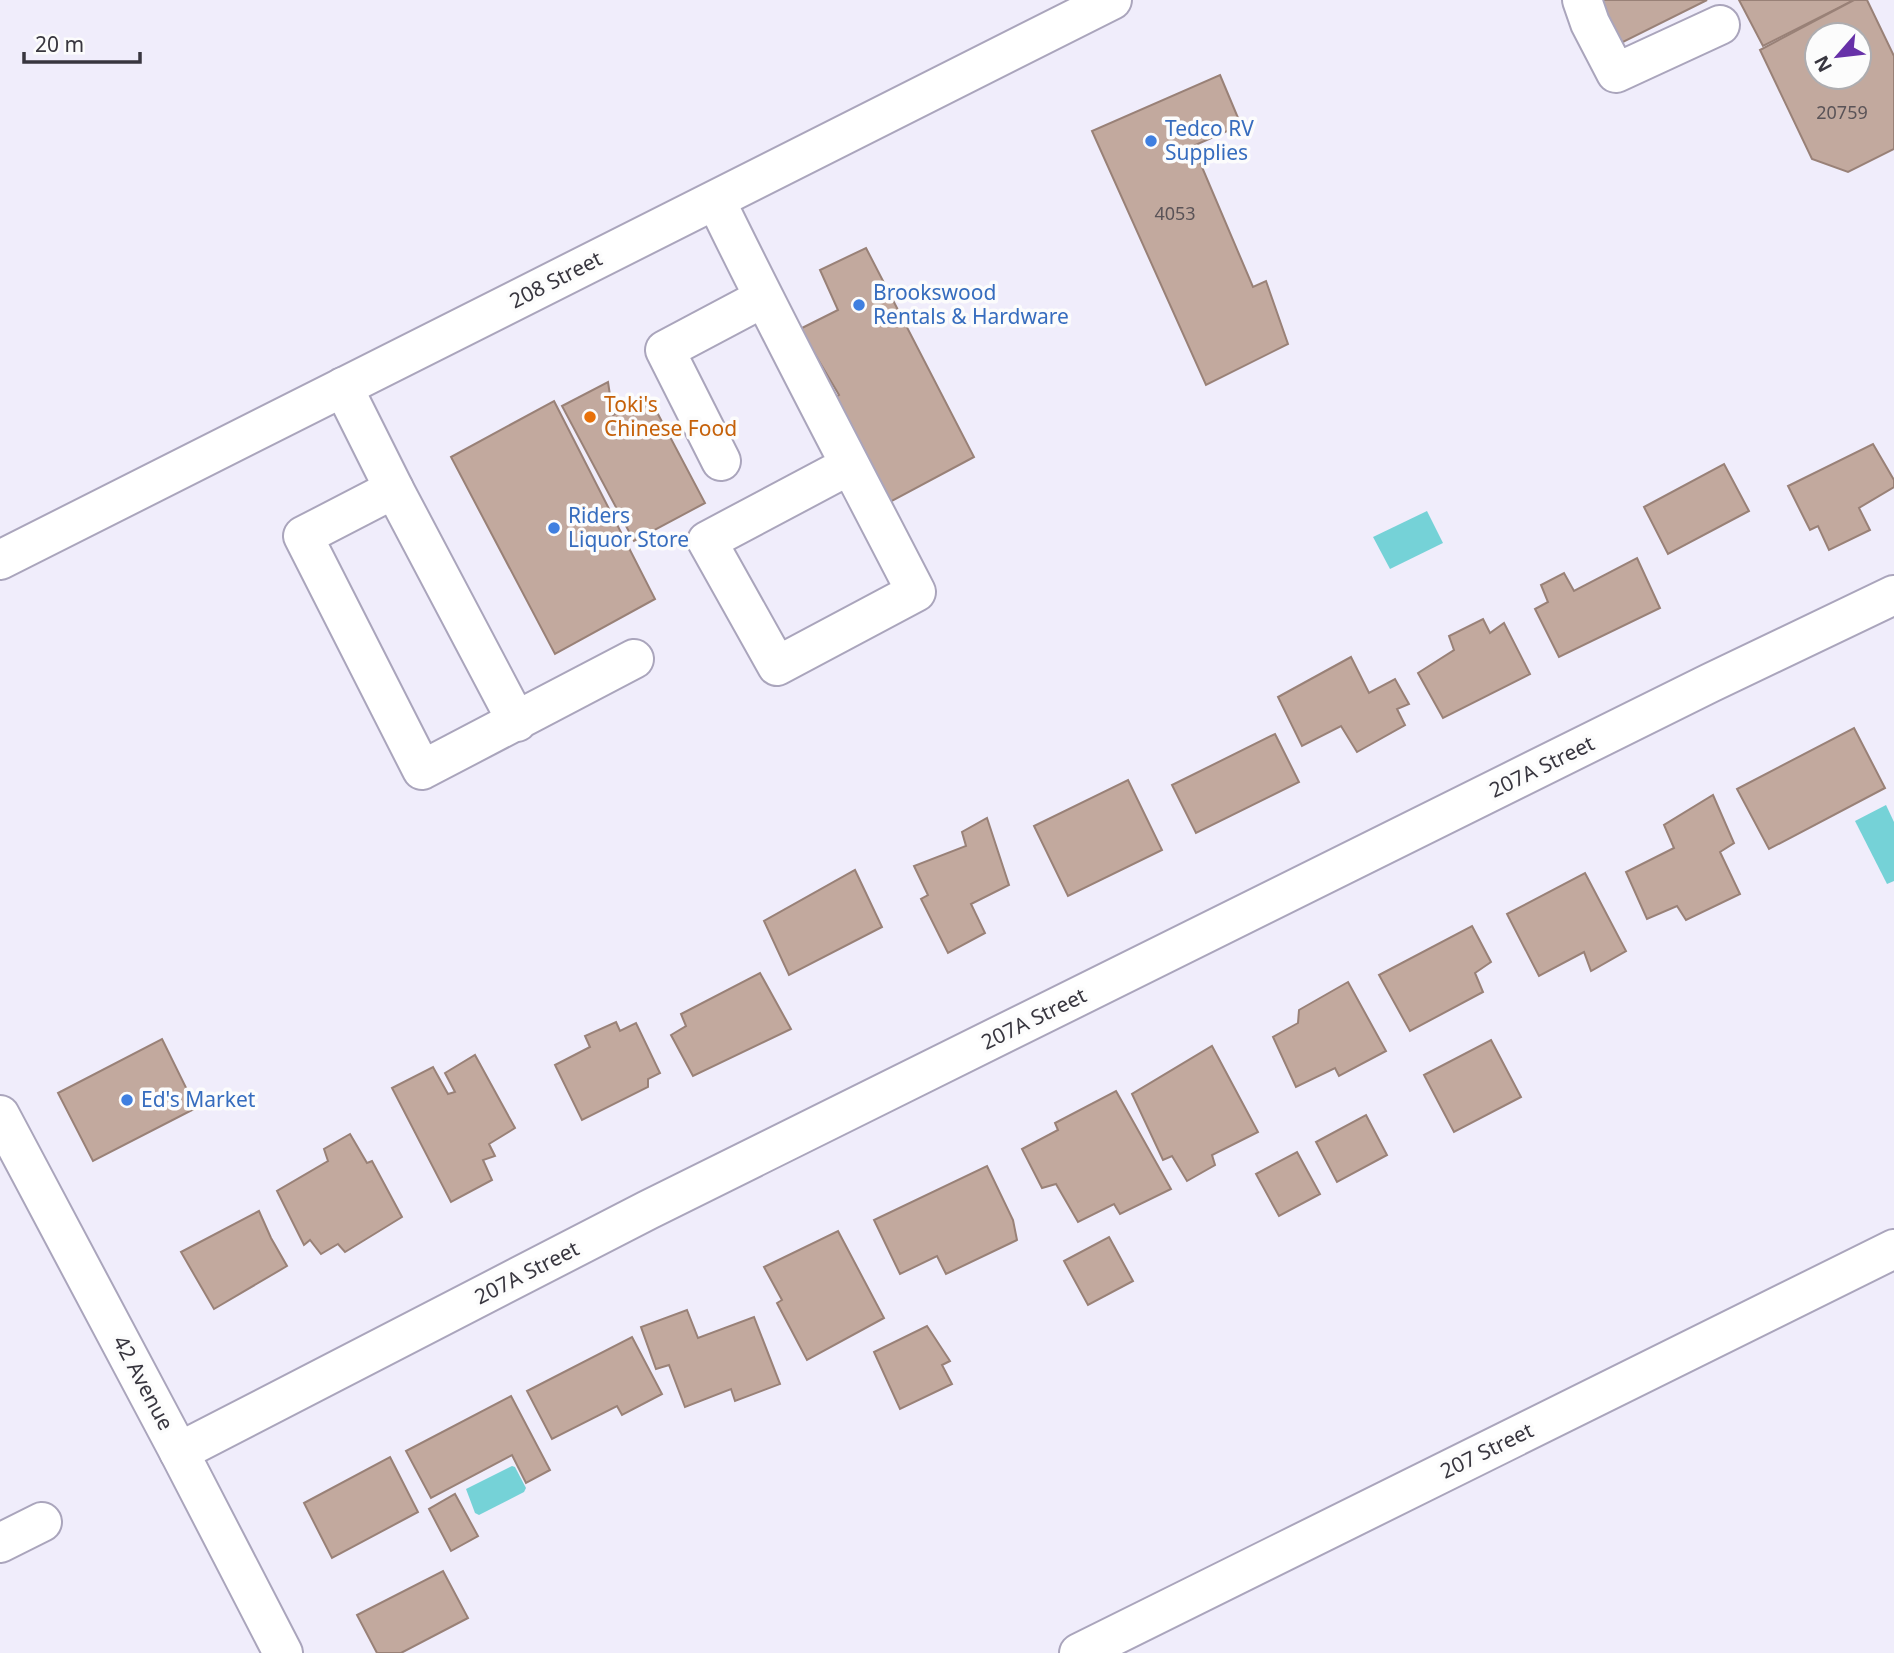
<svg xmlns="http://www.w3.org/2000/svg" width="1894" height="1653" font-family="'Noto Sans',sans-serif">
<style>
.water{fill:#75d2d7}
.building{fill:#c2a99e;stroke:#998177;stroke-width:2;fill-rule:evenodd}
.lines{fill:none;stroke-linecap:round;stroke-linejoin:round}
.minor-casing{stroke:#aaa5bc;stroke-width:42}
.major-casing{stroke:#aaa5bc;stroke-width:42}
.minor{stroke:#fff;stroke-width:38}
.major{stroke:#fff;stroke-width:38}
.shop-dot{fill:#3f7fe0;stroke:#fcfcfc;stroke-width:2.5}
.food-dot{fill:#e8710a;stroke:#fcfcfc;stroke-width:2.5}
.labels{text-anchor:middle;stroke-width:7;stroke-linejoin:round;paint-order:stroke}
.number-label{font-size:18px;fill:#5a5357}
.shop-label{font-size:21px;fill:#366cbe;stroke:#fcfcfc;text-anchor:start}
.street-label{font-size:21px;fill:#38363f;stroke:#fcfcfc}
.food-label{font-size:21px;fill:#c56008;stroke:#fcfcfc;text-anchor:start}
</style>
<rect width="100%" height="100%" fill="#f0edfb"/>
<g class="water">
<path d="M 1427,511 L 1443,543 L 1390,569 L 1373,537 Z"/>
<path d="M 1886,805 L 1894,822 L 1894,881 L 1887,884 L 1855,821 Z"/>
<path d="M 512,1466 L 515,1467 L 526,1488 L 524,1492 L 479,1515 L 475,1513 L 466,1489 Z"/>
</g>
<g class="building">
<path d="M 1589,0 L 1707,0 L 1621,43 L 1610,20 L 1595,13 Z"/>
<path d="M 1739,0 L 1854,0 L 1763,46 Z"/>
<path d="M 1854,0 L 1867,0 L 1894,56 L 1894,149 L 1848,172 L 1812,159 L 1760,50 ZM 1817,35 L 1859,35 L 1859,77 L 1817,77 Z"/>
<path d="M 1220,75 L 1241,125 L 1193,146 L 1253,287 L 1266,281 L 1288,344 L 1206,385 L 1092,131 Z"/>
<path d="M 866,248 L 974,457 L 890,502 L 834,398 L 839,395 L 800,329 L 838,310 L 820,270 Z"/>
<path d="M 608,382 L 613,415 L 649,397 L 705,503 L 634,541 L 562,406 Z"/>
<path d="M 554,401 L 655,599 L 555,654 L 451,457 Z"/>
<path d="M 1873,444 L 1894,480 L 1894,487 L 1859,508 L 1870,530 L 1829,550 L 1818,526 L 1810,530 L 1788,486 Z"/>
<path d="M 1724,464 L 1749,511 L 1668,554 L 1644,507 Z"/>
<path d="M 1637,558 L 1660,608 L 1559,657 L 1535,609 L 1548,602 L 1541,585 L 1564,573 L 1574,591 Z"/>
<path d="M 1483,619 L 1490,633 L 1504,623 L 1530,674 L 1443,718 L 1418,673 L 1454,650 L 1449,636 Z"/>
<path d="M 1351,657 L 1369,693 L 1395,679 L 1409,704 L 1397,709 L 1405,725 L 1357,752 L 1341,726 L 1302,746 L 1278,697 Z"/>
<path d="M 1854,728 L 1885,788 L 1769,849 L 1737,789 Z"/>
<path d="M 1275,734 L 1299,782 L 1196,833 L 1172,785 Z"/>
<path d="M 1128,780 L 1162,850 L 1068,896 L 1034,826 Z"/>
<path d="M 1713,795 L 1734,843 L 1720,852 L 1740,894 L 1686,920 L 1677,906 L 1647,919 L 1626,872 L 1674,848 L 1664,825 Z"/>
<path d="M 987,818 L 1009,885 L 971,904 L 985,933 L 948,953 L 921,899 L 928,895 L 914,866 L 966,846 L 962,832 Z"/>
<path d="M 855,870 L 882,927 L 789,975 L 764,921 Z"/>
<path d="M 1585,873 L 1626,951 L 1591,971 L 1584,952 L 1539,976 L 1507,914 Z"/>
<path d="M 1472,926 L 1491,962 L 1475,973 L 1483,992 L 1410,1031 L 1379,975 Z"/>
<path d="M 760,973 L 791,1029 L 693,1076 L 671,1035 L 686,1026 L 681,1014 Z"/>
<path d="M 1348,982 L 1386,1051 L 1339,1076 L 1335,1068 L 1296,1087 L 1273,1037 L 1298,1023 L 1299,1010 Z"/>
<path d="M 616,1022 L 620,1031 L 636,1023 L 660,1073 L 648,1079 L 648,1087 L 582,1120 L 555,1065 L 590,1047 L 585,1036 Z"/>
<path d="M 162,1039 L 196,1108 L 93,1161 L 58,1093 Z"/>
<path d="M 1491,1040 L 1521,1097 L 1454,1132 L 1424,1075 Z"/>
<path d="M 1212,1046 L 1258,1132 L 1212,1155 L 1215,1165 L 1187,1181 L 1172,1156 L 1163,1160 L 1132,1094 Z"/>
<path d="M 475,1055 L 515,1128 L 489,1144 L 495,1156 L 483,1160 L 492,1180 L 451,1202 L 392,1088 L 433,1067 L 448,1094 L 455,1092 L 445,1073 Z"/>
<path d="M 1116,1091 L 1171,1189 L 1120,1214 L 1114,1204 L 1078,1222 L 1056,1184 L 1042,1188 L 1022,1149 L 1058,1130 L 1055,1123 Z"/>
<path d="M 1366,1115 L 1387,1155 L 1337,1182 L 1316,1142 Z"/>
<path d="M 350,1134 L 367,1163 L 372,1161 L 402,1217 L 345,1252 L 338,1244 L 321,1254 L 310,1240 L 304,1245 L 277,1191 L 328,1161 L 324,1149 Z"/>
<path d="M 1297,1152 L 1320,1194 L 1279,1216 L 1256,1174 Z"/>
<path d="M 987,1166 L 1013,1220 L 1017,1240 L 946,1274 L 937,1256 L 900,1274 L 874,1220 Z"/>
<path d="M 259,1211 L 271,1238 L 287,1266 L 214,1309 L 181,1252 Z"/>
<path d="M 838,1231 L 884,1318 L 807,1360 L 777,1303 L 782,1300 L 764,1267 Z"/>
<path d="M 1109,1237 L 1133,1281 L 1088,1305 L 1064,1261 Z"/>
<path d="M 687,1310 L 698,1338 L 754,1317 L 780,1384 L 735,1401 L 731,1389 L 685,1407 L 669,1365 L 656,1369 L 641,1327 Z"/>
<path d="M 927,1326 L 950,1361 L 942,1365 L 952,1384 L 900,1409 L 874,1352 Z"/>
<path d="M 632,1337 L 662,1394 L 622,1415 L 617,1406 L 552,1439 L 527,1391 Z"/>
<path d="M 511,1396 L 550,1470 L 526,1483 L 512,1455 L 431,1498 L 406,1451 Z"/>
<path d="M 390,1457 L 418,1512 L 332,1558 L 304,1503 Z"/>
<path d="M 455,1494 L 478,1536 L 451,1551 L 429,1509 Z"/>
<path d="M 443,1571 L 468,1618 L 401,1653 L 377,1653 L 357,1615 Z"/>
</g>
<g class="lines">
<g class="minor-casing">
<g id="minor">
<path d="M 1582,0 L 1590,23 L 1616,73 L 1720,25"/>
<path d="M 716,201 C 780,333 849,462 916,592 L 777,666 L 707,541 L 850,465"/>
<path d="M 343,387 L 394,489"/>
<path d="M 721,461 L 665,350 L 763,298"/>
<path d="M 517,722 L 394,489 L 303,536 L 422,770 L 634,659"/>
<path d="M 0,1115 L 179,1452 L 283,1653"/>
<path d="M 179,1452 L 648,1210 L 1710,683 L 1894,595"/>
<path d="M 0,1543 L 42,1522"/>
<path d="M 1079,1653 L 1894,1249"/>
</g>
</g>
<g class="major-casing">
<path id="major" d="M 0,560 L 1112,0"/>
</g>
<use href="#minor" class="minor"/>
<use href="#major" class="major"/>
</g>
<g class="shop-dot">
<circle cx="1151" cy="141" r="7"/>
<circle cx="859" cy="305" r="7"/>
<circle cx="554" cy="528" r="7"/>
<circle cx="127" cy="1100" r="7"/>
</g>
<circle class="food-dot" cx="590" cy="417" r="7"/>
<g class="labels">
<g class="number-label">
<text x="1842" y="119">20759</text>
<text x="1175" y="220">4053</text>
</g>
<g class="shop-label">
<text x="1165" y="136">Tedco RV<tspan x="1165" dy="24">Supplies</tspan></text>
<text x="873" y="300">Brookswood<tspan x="873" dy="24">Rentals &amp; Hardware</tspan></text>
<text x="568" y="523">Riders<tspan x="568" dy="24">Liquor Store</tspan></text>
<text x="141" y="1107">Ed's Market</text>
</g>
<g class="street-label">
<text transform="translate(556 280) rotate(-27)" y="7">208 Street</text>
<text transform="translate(1542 767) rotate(-26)" y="7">207A Street</text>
<text transform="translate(1034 1019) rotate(-26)" y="7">207A Street</text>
<text transform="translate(527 1273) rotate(-27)" y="7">207A Street</text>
<text transform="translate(143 1383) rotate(62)" y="7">42 Avenue</text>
<text transform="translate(1487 1451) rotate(-26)" y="7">207 Street</text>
</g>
<g class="food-label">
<text x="604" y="412">Toki's<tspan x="604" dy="24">Chinese Food</tspan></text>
</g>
</g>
<g transform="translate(1838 56) rotate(242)"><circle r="33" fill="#fcfcfc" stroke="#aeadb0" stroke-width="2"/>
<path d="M0-5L12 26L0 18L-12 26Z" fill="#6731a8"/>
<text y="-10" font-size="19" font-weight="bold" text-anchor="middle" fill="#38363f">N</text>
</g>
<path d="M24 52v10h116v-10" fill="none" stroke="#38363f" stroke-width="3.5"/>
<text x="35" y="52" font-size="21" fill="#38363f" stroke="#fcfcfc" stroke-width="5" paint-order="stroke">20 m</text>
</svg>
